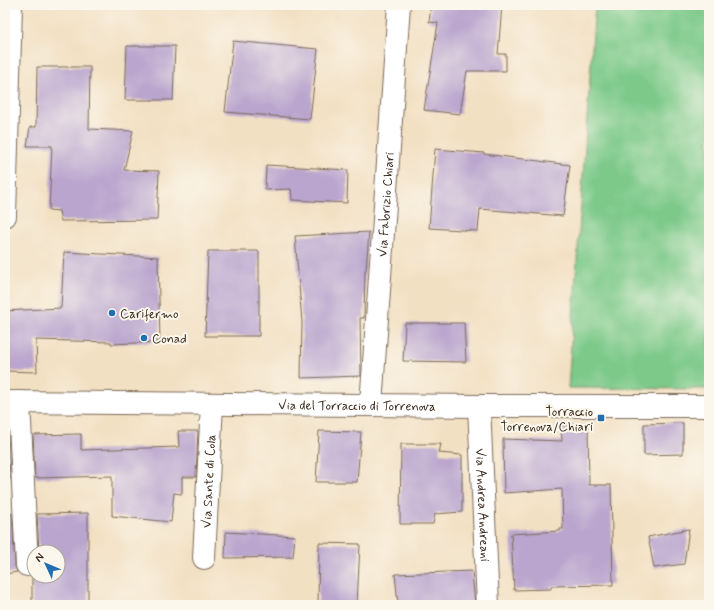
<svg xmlns="http://www.w3.org/2000/svg" width="714" height="610" font-family="Mynerve,sans-serif">
<style>
.grass{fill:#7cc989;stroke:#5c7a54}
.building{fill:#baa5ce}
.lines{fill:none;stroke-linecap:round;stroke-linejoin:round}
.minor-casing{stroke:#7b6a58;stroke-width:24}
.minor{stroke:#fff;stroke-width:22}
.poi-dot{fill:#1f6fb2;stroke:#fbf7ec;stroke-width:1.5}
.labels{text-anchor:middle;stroke-width:4;stroke-linejoin:round;paint-order:stroke}
.street-label{font-size:13px;fill:#3b2a1e;stroke:#fbf7ec}
.poi-label{font-size:13px;fill:#3b2a1e;stroke:#fbf7ec;text-anchor:start}
</style>
<rect width="100%" height="100%" fill="#fbf7ec"/>
<filter id="ink" filterUnits="userSpaceOnUse"><feTurbulence type="fractalNoise" baseFrequency=".025" numOctaves="2"/><feDisplacementMap in="SourceGraphic" scale="8" xChannelSelector="R" yChannelSelector="G"/><feConvolveMatrix kernelMatrix="1 2 1 2 8 2 1 2 1" color-interpolation-filters="sRGB"/></filter>
<filter id="wash" filterUnits="userSpaceOnUse"><feTurbulence type="fractalNoise" baseFrequency=".012" numOctaves="4" result="noise"/><feDisplacementMap in="SourceGraphic" scale="16" xChannelSelector="R" yChannelSelector="G"/><feGaussianBlur stdDeviation="0.9" result="paint"/><feColorMatrix in="noise" values="0 0 0 0 0 0 0 0 0 0 0 0 0 0 0 0 0 1.4 0 .05"/><feComposite in="paint" operator="in"/></filter>
<g filter="url(#wash)">
<rect width="100%" height="100%" fill="#f2e0c3"/>
<path class="grass" d="M 595,5 L 709,5 L 709,389 L 568,388 Z"/>
<g id="blocks">
<g class="building">
<path d="M 431,5 L 502,5 L 498,54 L 506,54 L 506,71 L 467,71 L 460,114 L 424,110 L 438,23 L 429,22 Z"/>
<path d="M 233,41 L 318,49 L 310,119 L 225,112 Z"/>
<path d="M 127,46 L 175,46 L 173,100 L 125,100 Z"/>
<path d="M 37,67 L 90,67 L 89,129 L 133,131 L 124,170 L 159,171 L 157,220 L 61,221 L 59,211 L 49,210 L 52,146 L 27,146 L 30,127 L 36,127 Z"/>
<path d="M 435,149 L 484,153 L 484,154 L 570,165 L 563,216 L 480,209 L 478,231 L 429,228 Z"/>
<path d="M 266,165 L 348,170 L 347,203 L 292,200 L 291,189 L 265,190 Z"/>
<path d="M 369,232 L 366,270 L 365,270 L 364,318 L 360,318 L 361,376 L 301,378 L 302,322 L 295,236 Z"/>
<path d="M 208,251 L 259,251 L 259,336 L 205,336 Z"/>
<path d="M 64,252 L 158,257 L 160,342 L 111,344 L 111,342 L 36,340 L 37,372 L 5,371 L 5,311 L 61,308 Z"/>
<path d="M 405,323 L 464,323 L 466,362 L 403,361 Z"/>
<path d="M 683,423 L 683,454 L 644,455 L 644,424 Z"/>
<path d="M 561,425 L 588,425 L 589,485 L 611,485 L 613,585 L 551,586 L 551,589 L 514,590 L 511,534 L 560,531 L 560,529 L 563,529 L 562,489 L 504,493 L 503,439 L 562,441 Z"/>
<path d="M 178,431 L 198,431 L 196,477 L 182,477 L 182,494 L 174,493 L 171,522 L 112,516 L 112,476 L 35,478 L 33,435 L 81,434 L 81,450 L 179,447 Z"/>
<path d="M 319,431 L 361,432 L 357,482 L 316,482 Z"/>
<path d="M 5,435 L 8,435 L 10,479 L 5,479 Z"/>
<path d="M 401,444 L 441,444 L 439,453 L 462,455 L 462,512 L 435,514 L 433,524 L 400,524 Z"/>
<path d="M 88,513 L 88,605 L 32,605 L 32,576 L 58,576 L 58,552 L 39,552 L 37,514 Z"/>
<path d="M 5,514 L 12,514 L 15,566 L 17,572 L 5,574 Z"/>
<path d="M 689,529 L 684,564 L 654,568 L 648,537 Z"/>
<path d="M 226,532 L 295,536 L 293,557 L 225,558 Z"/>
<path d="M 319,543 L 360,544 L 357,605 L 318,605 Z"/>
<path d="M 472,571 L 475,605 L 398,605 L 395,574 Z"/>
</g>
</g>
</g>
<g filter="url(#ink)">
<use href="#blocks" fill-opacity="0" stroke="#7b6a58" stroke-width="1"/>
<g class="lines">
<g class="minor-casing">
<g id="minor">
<path d="M 5,216 L 11,5"/>
<path id="s1" d="M 5,402 L 479,406 L 709,406"/>
<path d="M 19,402 L 27,565"/>
<path id="s2" d="M 371,405 L 399,5"/>
<path id="s3" d="M 479,406 L 488,605"/>
<path id="s4" d="M 204,558 L 212,404"/>
</g>
</g>
<use href="#minor" class="minor"/>
</g>
</g>
<g class="poi-dot">
<circle cx="112" cy="313" r="4"/>
<circle cx="144" cy="338" r="4"/>
<rect x="597" y="414" width="8" height="8" rx="2"/>
</g>
<g class="labels">
<g class="street-label">
<text dy="5" stroke="none"><textPath href="#s2" startOffset="201">Via Fabrizio Chiari</textPath></text>
<text dy="5" stroke="none"><textPath href="#s1" startOffset="352">Via del Torraccio di Torrenova</textPath></text>
<text dy="5" stroke="none"><textPath href="#s4" startOffset="77">Via Sante di Cola</textPath></text>
<text dy="5" stroke="none"><textPath href="#s3" startOffset="99">Via Andrea Andreani</textPath></text>
</g>
<g class="poi-label">
<text x="120" y="318">Carifermo</text>
<text x="152" y="343">Conad</text>
<text x="593" y="416" text-anchor="end">Torraccio<tspan x="593" dy="15">Torrenova/Chiari</tspan></text>
</g>
</g>
<rect width="714" height="610" fill="none" stroke="#fbf7ec" stroke-width="20"/>
<g transform="translate(46 564) rotate(314)"><circle r="19" fill="#fbf7ec" stroke="#aea59a"/>
<path d="M0-3L7 15L0 10L-7 15Z" fill="#1f6fb2"/>
<text y="-6" font-size="11" font-weight="bold" text-anchor="middle" fill="#3b2a1e">N</text>
</g>
</svg>
